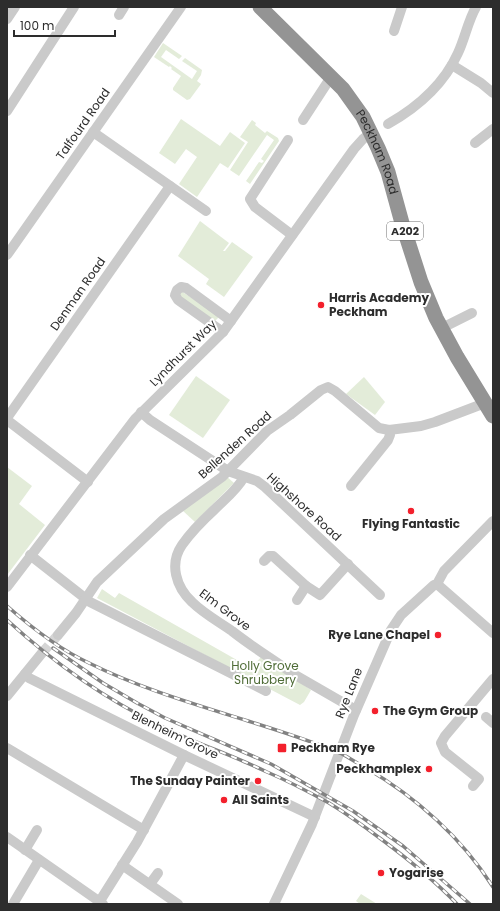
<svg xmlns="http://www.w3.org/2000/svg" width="500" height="911" font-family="Poppins,sans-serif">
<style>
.green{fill:#e3ecd9}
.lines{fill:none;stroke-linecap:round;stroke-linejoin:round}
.minor-tunnel{stroke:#d5d5d5;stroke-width:10;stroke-dasharray:10 5;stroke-linecap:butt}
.minor{stroke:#cacaca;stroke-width:10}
.highway{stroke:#949494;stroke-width:15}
.rail-casing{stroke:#828282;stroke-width:3.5}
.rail{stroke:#fff;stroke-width:2;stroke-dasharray:6;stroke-linecap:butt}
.poi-dot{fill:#f3202c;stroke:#fff;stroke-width:1.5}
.labels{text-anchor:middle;stroke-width:4;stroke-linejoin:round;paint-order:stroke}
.shield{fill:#fff;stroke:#6c6c6c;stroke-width:1}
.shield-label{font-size:11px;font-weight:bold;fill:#2d2d2d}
.street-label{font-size:12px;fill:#2d2d2d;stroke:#fff}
.poi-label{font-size:12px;font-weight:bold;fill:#2d2d2d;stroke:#fff;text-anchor:start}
.park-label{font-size:12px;fill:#4f6c37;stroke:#fff}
</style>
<rect width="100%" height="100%" fill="#fff"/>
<g class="green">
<path d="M 163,43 L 182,56 L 179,59 L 166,50 L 161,57 L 192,79 L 197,71 L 182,61 L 185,58 L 202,70 L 201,75 L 197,81 L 201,84 L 190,99 L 187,100 L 173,90 L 173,88 L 181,76 L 171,69 L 172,68 L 170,66 L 169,67 L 154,57 Z"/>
<path d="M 181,119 L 220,146 L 230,132 L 245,143 L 228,168 L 220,163 L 197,197 L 179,184 L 197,157 L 186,149 L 175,164 L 159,153 Z"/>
<path d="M 252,120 L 256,123 L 255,125 L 265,133 L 267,131 L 278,138 L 279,141 L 250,184 L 246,181 L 259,162 L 262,163 L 264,161 L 261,159 L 274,140 L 267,135 L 239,176 L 230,170 L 248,142 L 240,137 Z"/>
<path d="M 200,221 L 229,243 L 223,251 L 225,251 L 232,242 L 253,257 L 224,297 L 206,284 L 209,279 L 178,256 Z"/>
<path d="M 181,291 L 218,315 L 218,318 L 215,321 L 181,298 L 179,294 Z"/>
<path d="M 196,376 L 230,400 L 203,438 L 169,415 Z"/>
<path d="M 364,377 L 385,402 L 375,415 L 346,394 Z"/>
<path d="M 7,467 L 32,486 L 19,504 L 45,525 L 7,575 Z"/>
<path d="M 226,476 L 234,483 L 195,522 L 182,510 Z"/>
<path d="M 102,589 L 115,598 L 119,593 L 251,668 L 262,656 L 311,690 L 304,702 L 300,705 L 97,598 Z"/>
<path d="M 361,894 L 377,904 L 360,904 L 356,901 Z"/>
</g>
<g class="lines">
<path class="minor-tunnel" d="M 42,653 L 58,635"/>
<g class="minor">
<path d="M 119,15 L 124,7"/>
<path d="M 7,19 L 15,7"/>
<path d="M 394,31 L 402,7"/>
<path d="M 452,65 L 481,83 L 493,93"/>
<path d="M 7,111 L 74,7"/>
<path d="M 303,120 L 331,77"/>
<path d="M 388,124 C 418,107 444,84 458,53 C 465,38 468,21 476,7"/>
<path d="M 93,132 L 206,211"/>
<path d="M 288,140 L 250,199 L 255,207 L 292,235"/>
<path d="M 475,143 L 493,129"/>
<path d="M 7,255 L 181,7"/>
<path d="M 442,328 L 472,313"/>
<path d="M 223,332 L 178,300 L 175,295 L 177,290 L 181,287 L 186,288 L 231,321"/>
<path d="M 141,412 L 150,420 L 228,471 L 257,481 L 265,487 L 380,595"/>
<path d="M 7,418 L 170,186"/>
<path d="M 7,420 L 88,482"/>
<path d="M 244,477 C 237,490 225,499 215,509 C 203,520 191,532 182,545 C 169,564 176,587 192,602 C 203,613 219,622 232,631 C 251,646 272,659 292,673"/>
<path d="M 351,486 L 388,440 L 390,435 L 389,430"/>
<path d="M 30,555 L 90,602 L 266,691"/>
<path d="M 264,561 L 269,556 L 273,556 L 306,586 L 320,595 L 348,564"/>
<path d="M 437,584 L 493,633"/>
<path d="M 7,587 L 135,419 L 223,332 L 354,149 L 363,139 L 371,133"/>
<path d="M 297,600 L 306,586"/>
<path d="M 58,635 L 76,613 L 97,582 L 164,519 L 222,477 L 267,431 L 290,415 L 321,390 L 328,387 L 335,391 L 379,428 L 389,430 L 421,426 L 435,422 L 485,403"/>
<path d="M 25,674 L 29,678 L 184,755 L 315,817"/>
<path d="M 297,676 L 356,710"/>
<path d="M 7,696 L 42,653"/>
<path d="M 486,717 L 493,723"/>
<path d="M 7,748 L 144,830"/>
<path d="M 473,786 L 479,779 L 445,752 L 441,743 L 445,736 L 493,679"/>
<path d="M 7,837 L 103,904"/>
<path d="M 25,850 L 37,830"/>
<path d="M 122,865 L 178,904"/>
<path d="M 150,884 L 158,873"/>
<path d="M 13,904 L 39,860"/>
<path d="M 98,904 L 137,842 L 184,755"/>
<path d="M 274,904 L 312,824 L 354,715 L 391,630 L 401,615 L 434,585 L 437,584 L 444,571 L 493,521"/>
</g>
<path class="highway" id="s1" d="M 260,7 L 343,89 L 363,117 L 378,148 L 388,172 L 402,223 L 421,282 L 436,318 L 457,357 L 493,416"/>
<g class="rail-casing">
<g id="rail">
<path d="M 7,606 C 32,628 59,649 89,663 C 139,688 194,704 248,721 C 280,731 312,741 342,754 C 350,758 358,764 366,768 C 416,797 462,838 493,887"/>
<path d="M 7,620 C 53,662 105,699 161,726 C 195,743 232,755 267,772 C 288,781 309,792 329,803 C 347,814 365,827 381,839 C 408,859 434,880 457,904"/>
<path d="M 53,648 L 103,683 L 137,703 L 165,718 L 271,764 L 353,811 L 403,846 L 470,904"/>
</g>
</g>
<use href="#rail" class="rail"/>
</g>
<g class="poi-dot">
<circle cx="321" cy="305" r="4"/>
<circle cx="411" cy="511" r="4"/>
<circle cx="438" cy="635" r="4"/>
<circle cx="375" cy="711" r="4"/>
<rect x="277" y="743" width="10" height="10" rx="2"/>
<circle cx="429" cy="769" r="4"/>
<circle cx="258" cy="781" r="4"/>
<circle cx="224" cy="800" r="4"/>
<circle cx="381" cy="873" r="4"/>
</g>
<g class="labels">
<rect class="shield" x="387" y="222" width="36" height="18" rx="3"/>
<g class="shield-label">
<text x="405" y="235">A202</text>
</g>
<g class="street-label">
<text transform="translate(83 124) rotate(-55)" y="4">Talfourd Road</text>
<text dy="4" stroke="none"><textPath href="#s1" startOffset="189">Peckham Road</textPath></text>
<text transform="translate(78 294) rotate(-55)" y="4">Denman Road</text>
<text transform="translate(183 353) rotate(-45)" y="4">Lyndhurst Way</text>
<text transform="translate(235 445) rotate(-42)" y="4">Bellenden Road</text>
<text transform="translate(304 507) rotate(42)" y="4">Highshore Road</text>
<text transform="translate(225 610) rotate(37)" y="4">Elm Grove</text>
<text transform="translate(349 693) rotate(-68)" y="4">Rye Lane</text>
<text transform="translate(175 735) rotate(26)" y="4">Blenheim Grove</text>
</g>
<g class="poi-label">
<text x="329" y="302">Harris Academy<tspan x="329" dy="14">Peckham</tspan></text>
<text x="411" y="528" text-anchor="middle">Flying Fantastic</text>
<text x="430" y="639" text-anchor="end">Rye Lane Chapel</text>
<text x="383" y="715">The Gym Group</text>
<text x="291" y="752">Peckham Rye</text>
<text x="421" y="773" text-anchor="end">Peckhamplex</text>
<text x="250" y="785" text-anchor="end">The Sunday Painter</text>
<text x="232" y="804">All Saints</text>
<text x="389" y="877">Yogarise</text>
</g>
<g class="park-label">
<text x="265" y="670">Holly Grove<tspan x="265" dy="14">Shrubbery</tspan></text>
</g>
</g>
<rect width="500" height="911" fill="none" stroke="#2d2d2d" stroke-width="16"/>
<path d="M14 30v6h101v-6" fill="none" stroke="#2d2d2d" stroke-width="2"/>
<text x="20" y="30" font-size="12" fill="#2d2d2d" stroke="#ffffff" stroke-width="3" paint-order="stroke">100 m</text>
</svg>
